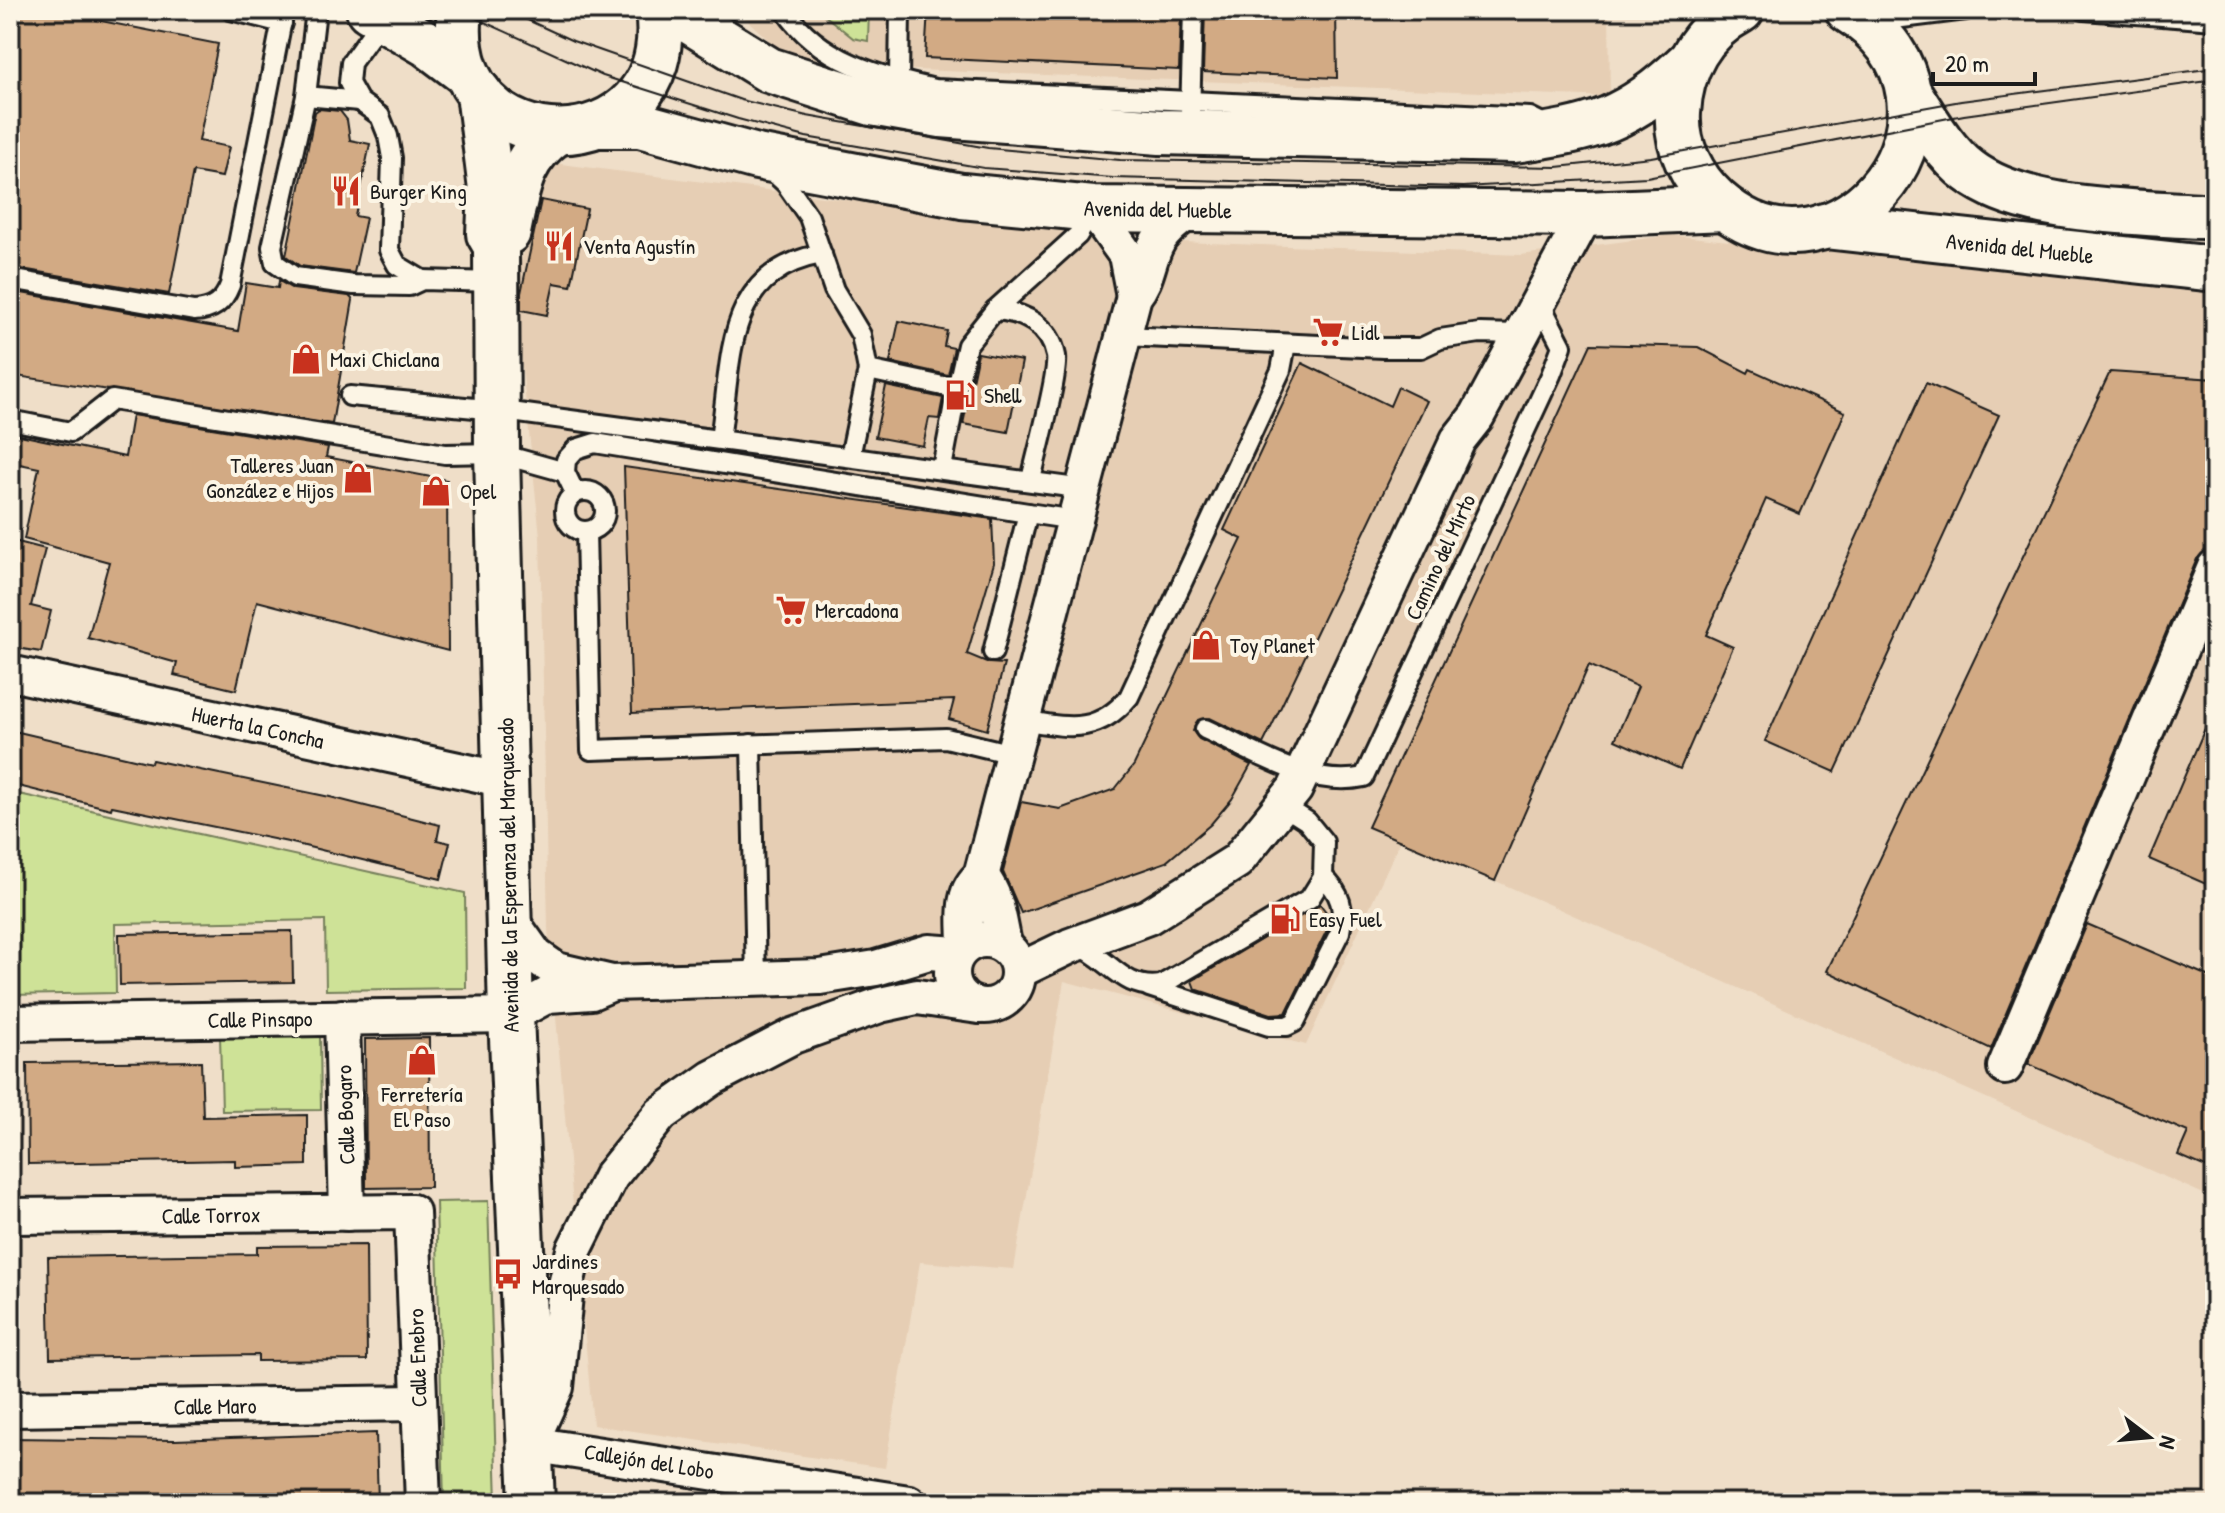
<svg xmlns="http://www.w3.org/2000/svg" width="2225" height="1513" font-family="'Patrick Hand',sans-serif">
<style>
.built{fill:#e6ceb4}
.green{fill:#cee297;stroke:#757f5a;stroke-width:2}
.building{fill:#d2aa84;stroke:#1c1c1c;stroke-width:2}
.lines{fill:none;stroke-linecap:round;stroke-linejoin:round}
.service-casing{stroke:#1c1c1c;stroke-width:24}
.minor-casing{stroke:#1c1c1c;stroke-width:40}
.tertiary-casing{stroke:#1c1c1c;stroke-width:50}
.secondary-casing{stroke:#1c1c1c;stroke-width:50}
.service{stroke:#fcf5e5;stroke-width:18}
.minor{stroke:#fcf5e5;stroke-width:34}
.tertiary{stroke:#fcf5e5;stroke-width:44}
.secondary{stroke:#fcf5e5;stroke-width:44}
.tram{stroke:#1c1c1c;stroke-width:2}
.labels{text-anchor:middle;stroke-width:8;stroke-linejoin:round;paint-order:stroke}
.poi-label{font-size:22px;fill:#1c1c1c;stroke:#fcf5e5;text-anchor:start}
.street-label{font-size:22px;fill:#1c1c1c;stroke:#fcf5e5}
</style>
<rect width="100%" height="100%" fill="#efdec8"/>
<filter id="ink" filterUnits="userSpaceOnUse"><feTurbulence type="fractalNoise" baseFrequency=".0125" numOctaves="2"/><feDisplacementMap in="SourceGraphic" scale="16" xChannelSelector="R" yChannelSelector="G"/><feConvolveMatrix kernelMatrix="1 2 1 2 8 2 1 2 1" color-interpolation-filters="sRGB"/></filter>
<g filter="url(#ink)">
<g class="built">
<path d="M 736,10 L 1609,10 L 1610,97 L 813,66 L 774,45 Z"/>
<path d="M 545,162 L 1181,242 L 1521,255 L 1671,235 L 2215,292 L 2215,1199 L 1401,839 L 1306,1045 L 1064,981 L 1014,1269 L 920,1262 L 885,1468 L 593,1425 L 548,929 L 540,536 L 514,291 Z"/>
</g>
<g class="green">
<path d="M 818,10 L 869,10 L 868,41 L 853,38 Z"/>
<path d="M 10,792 L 465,893 L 466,988 L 326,990 L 325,920 L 115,924 L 116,993 L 10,995 Z"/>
<path d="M 320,1035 L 321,1110 L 222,1111 L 220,1036 Z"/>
<path d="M 488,1201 L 497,1503 L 444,1503 L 436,1202 Z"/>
</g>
<g class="building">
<path d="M 10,10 L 98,10 L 96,20 L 218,44 L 199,141 L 229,147 L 222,177 L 193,172 L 169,294 L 10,267 Z"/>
<path d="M 928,10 L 1181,10 L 1179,70 L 925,58 Z"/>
<path d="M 1205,10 L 1336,10 L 1337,78 L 1203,72 Z"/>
<path d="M 319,109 L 340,111 L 347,120 L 350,140 L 370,144 L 355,216 L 366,218 L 354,273 L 300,266 L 286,256 L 315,112 Z"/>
<path d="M 541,200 L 587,209 L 571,286 L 554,283 L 547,315 L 521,310 L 521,293 Z"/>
<path d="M 279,281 L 293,289 L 349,296 L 353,300 L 332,424 L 10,375 L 10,291 L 238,331 L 246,283 L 278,288 Z"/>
<path d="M 899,321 L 947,331 L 944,346 L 954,348 L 948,375 L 890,362 Z"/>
<path d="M 1591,344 L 1698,347 L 1748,373 L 1750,369 L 1845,412 L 1800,514 L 1766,499 L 1706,635 L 1733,647 L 1680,769 L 1615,740 L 1638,687 L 1589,665 L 1495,881 L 1368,827 Z"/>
<path d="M 978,353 L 1022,361 L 1008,432 L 963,424 Z"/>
<path d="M 1302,363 L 1390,406 L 1398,387 L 1427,401 L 1267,736 L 1263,744 L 1210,718 L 1198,720 L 1193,731 L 1199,739 L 1251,765 L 1232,799 L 1211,824 L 1166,862 L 1021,913 L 1003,872 L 1021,802 L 1060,809 L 1115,789 L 1134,765 L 1242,539 L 1224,530 Z"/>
<path d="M 2110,372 L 2215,379 L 2215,538 L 2211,548 L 2197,559 L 1991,1049 L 1827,971 Z"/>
<path d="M 1926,383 L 1999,415 L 1835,772 L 1765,741 Z"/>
<path d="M 886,386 L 943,398 L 939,419 L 929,418 L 923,446 L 875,437 Z"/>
<path d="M 132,415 L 328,447 L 326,457 L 447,480 L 448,651 L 257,601 L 236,690 L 174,675 L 177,663 L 88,638 L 109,562 L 24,539 L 39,468 L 10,462 L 10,433 L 125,457 Z"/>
<path d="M 624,467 L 992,519 L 994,563 L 967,654 L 989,663 L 1004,664 L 987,730 L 949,719 L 954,700 L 632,713 Z"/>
<path d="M 10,540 L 45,549 L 31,606 L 51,611 L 41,652 L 10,647 Z"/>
<path d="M 2215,705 L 2215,888 L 2149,859 Z"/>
<path d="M 10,730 L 151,763 L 152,760 L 330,797 L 440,825 L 437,840 L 450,843 L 441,879 L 288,842 L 112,806 L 111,809 L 10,784 Z"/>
<path d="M 1320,904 L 1330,917 L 1328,928 L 1286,1013 L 1271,1014 L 1195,989 L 1192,981 Z"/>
<path d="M 2087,924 L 2215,979 L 2215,1171 L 2178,1155 L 2188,1132 L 2028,1064 Z"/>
<path d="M 292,931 L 293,982 L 120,985 L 119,934 Z"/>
<path d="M 429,1038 L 430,1187 L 366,1188 L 365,1039 Z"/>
<path d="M 201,1061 L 203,1117 L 307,1115 L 307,1165 L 235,1167 L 235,1160 L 28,1164 L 27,1063 Z"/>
<path d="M 366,1245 L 367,1360 L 258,1361 L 258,1355 L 50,1358 L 48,1257 L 257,1254 L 257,1246 Z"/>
<path d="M 376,1433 L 378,1503 L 10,1503 L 10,1438 L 175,1440 Z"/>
</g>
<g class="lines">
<g class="service-casing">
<g id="service">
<path d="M 231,10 L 282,23"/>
<path d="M 316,10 L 306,96 L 272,247 L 275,263 L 295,277 L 354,285 L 409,286 L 422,280 L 496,282"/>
<path d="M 785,10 C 819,61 879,76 935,89 L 1530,117 L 1542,123"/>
<path d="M 2084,10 L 2215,20"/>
<path d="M 383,18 L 351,63 L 349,83 L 359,101 L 380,116 L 388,136 L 392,158 L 389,250 L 397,265 L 422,280"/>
<path d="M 1870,22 L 1966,10"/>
<path d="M 899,80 L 900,10"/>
<path d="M 306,96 L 359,101"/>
<path d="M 1190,115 L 1193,10"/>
<path d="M 771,170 L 786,184 L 809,217 L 834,290 L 861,335 L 868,370 L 957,389 L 967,345 L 995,310 L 1078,235 L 1093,209"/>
<path d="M 10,279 L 194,311 C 213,310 223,303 230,285 L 284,10"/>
<path d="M 995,310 C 1023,312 1050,325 1056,356 C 1059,373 1036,457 1031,480"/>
<path d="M 1124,336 L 1383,348 L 1421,348 L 1440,339 L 1480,333 L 1518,334"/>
<path d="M 350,396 L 496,410 L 1084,489"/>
<path d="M 10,420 L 71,432 L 112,400 L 445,454 L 497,453 L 565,472"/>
<path d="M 720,439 C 733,357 723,272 822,254"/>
<path d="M 850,457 L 868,370"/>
<path d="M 942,468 L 957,389"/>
<circle cx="585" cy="511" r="20"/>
<path d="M 575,493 L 565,472 L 566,460 L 576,449 L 595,443 L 1028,513"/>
<path d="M 586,532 L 591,750 L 946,738 L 1012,754"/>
<path d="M 993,652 L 1028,513 L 1075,520"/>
<path d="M 1021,720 C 1067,727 1096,736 1129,697 L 1281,370 L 1286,344"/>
<path d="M 1205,729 C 1254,751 1310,789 1364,777 L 1551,375 L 1562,346 L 1538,299"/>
<path d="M 751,744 L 756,980"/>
<path d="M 1077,945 C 1109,957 1122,991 1161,985 L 1310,898 L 1323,877 L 1324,842 L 1307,821 L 1282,805"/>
<path d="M 1149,987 L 1269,1026 L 1287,1026 L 1295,1022 L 1340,932 C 1345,909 1341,893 1323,877"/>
</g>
</g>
<g class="minor-casing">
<g id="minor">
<path d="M 1093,209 L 1126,255 L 1134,296"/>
<path d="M 10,673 L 505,780"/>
<path d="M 981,876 C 997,895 999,921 1004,944"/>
<path d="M 509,918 L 536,956 L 556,970 L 612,983 L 820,977 L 876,968 L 929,952 L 957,954"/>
<circle cx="985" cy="973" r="33"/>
<path d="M 966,945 C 966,920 960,893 981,876 L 1134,296 C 1147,280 1147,265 1155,247 C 1162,230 1178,220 1192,209"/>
<path d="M 1018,971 L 1070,946 L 1148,917 L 1237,861 L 1295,789 L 1458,440 L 1477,416 L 1586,214"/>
<path d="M 342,1017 L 347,1213"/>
<path d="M 10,1023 L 511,1015 L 548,995 L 591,992 L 612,983"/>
<path d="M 2005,1067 L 2215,567"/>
<path d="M 10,1216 L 412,1212 L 423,1503"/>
<path d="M 10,1409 L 419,1403"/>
<path d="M 909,1503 L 530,1444 L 556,1387 L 566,1285 L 574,1250 L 611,1176 L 661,1114 L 712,1078 L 793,1036 L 880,1005 L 917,997 L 979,1006"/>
</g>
</g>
<g class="tertiary-casing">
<g id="tertiary">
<path d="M 479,93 L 491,189 L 489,234 L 496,246"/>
<path d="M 508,232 C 517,190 519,159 556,133"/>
<path d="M 496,246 L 497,453 L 511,1015 L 532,1503"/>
</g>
</g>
<g class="secondary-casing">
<g id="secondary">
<path d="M 369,10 L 427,44 L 467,74"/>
<path d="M 460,10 C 440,173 680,171 658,10"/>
<path d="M 672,10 L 769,70 L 872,103 L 941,115 L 1160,132 L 1514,140 C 1596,129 1627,120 1688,63"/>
<path d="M 1741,10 C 1701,31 1680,69 1678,113 C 1676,146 1692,178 1716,200 C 1839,311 2000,104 1848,10"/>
<path d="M 1909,93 C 1926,119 1944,152 1969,171 C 2026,215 2143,211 2215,217"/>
<path d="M 600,125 L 640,125 L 757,157 L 962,196 L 1093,209 L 1586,214 L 1725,208"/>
<path d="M 1825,226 L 2215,269"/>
</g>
</g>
<use href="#service" class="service"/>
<use href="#minor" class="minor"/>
<use href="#tertiary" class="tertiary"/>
<use href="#secondary" class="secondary"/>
<g class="tram">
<path d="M 458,10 L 603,76 L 738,119 L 806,137 L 984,168 L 1113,178 L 1463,187 L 1647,177 L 1964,115 L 2215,80"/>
<path d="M 506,10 L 573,41 L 741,100 L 807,116 L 988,148 L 1120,160 L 1557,167 L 1651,157 L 1961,101 L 2215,68"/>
</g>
</g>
</g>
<defs>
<g id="restaurant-bare" transform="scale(2.4)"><path d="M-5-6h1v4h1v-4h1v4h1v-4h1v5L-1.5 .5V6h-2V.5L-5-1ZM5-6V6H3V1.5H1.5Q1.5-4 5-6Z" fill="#c8321e" stroke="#fcf5e5" stroke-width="2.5" paint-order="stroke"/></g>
<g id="supermarket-bare" transform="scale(2.4)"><path d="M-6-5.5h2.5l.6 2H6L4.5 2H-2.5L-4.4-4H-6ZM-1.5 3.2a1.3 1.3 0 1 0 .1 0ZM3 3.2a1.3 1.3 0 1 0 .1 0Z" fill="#c8321e" stroke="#fcf5e5" stroke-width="2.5" paint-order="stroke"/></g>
<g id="shop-bare" transform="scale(2.4)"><path d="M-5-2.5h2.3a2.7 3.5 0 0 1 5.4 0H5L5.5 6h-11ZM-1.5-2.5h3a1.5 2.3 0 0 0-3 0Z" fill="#c8321e" stroke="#fcf5e5" stroke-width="2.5" paint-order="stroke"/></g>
<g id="fuel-bare" transform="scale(2.4)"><path d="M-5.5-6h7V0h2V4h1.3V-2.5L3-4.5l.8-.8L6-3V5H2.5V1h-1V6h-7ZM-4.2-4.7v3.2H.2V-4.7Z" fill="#c8321e" stroke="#fcf5e5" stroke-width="2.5" paint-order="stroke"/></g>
<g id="bus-bare" transform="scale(2.4)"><path d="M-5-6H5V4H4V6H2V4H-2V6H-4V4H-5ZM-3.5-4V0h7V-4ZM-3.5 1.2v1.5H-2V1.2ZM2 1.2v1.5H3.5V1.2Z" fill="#c8321e" stroke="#fcf5e5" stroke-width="2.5" paint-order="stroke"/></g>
</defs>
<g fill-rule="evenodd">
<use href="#restaurant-bare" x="346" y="191"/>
<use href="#restaurant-bare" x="559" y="246"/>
<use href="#supermarket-bare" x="1328" y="332"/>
<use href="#shop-bare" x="306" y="359"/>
<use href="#fuel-bare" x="960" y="395"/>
<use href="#shop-bare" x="358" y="478"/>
<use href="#shop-bare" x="436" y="491"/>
<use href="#supermarket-bare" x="791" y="610"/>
<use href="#shop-bare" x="1206" y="645"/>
<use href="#fuel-bare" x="1285" y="919"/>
<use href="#shop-bare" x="422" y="1060"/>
<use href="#bus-bare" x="508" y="1274"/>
</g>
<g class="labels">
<g class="poi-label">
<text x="370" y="199">Burger King</text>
<text x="583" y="254">Venta Agustín</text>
<text x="1352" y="340">Lidl</text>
<text x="330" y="367">Maxi Chiclana</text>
<text x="984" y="403">Shell</text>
<text x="334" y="473" text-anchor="end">Talleres Juan<tspan x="334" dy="25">González e Hijos</tspan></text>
<text x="460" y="499">Opel</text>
<text x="815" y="618">Mercadona</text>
<text x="1230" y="653">Toy Planet</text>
<text x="1309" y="927">Easy Fuel</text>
<text x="422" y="1102" text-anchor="middle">Ferretería<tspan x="422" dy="25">El Paso</tspan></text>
<text x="532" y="1269">Jardines<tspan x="532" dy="25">Marquesado</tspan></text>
</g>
<g class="street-label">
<text transform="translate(1158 209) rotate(1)" y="8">Avenida del Mueble</text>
<text transform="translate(2020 248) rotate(6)" y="8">Avenida del Mueble</text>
<text transform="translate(1440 557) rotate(-65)" y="8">Camino del Mirto</text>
<text transform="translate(258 727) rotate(12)" y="8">Huerta la Concha</text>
<text transform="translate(508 875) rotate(-91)" y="8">Avenida de la Esperanza del Marquesado</text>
<text transform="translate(260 1019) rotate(-1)" y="8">Calle Pinsapo</text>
<text transform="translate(345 1115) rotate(-92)" y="8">Calle Bogaro</text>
<text transform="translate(211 1215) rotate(-1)" y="8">Calle Torrox</text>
<text transform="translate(417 1358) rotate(-92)" y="8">Calle Enebro</text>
<text transform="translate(215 1406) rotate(-1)" y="8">Calle Maro</text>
<text transform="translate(649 1461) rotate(9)" y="8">Callejón del Lobo</text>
</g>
</g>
<rect width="2225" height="1513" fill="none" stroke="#fcf5e5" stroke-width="40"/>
<rect x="20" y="20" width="2185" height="1473" fill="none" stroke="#1c1c1c" stroke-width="3" filter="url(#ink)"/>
<g transform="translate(2149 1437) rotate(106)" stroke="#fcf5e5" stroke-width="6" paint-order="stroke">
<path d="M0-6L14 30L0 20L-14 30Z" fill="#1c1c1c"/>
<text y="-12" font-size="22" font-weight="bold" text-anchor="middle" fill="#1c1c1c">N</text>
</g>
<path d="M1933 72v12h102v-12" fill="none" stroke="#1c1c1c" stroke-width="4"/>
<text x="1945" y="72" font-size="24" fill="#1c1c1c" stroke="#fcf5e5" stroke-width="6" paint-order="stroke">20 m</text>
</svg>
